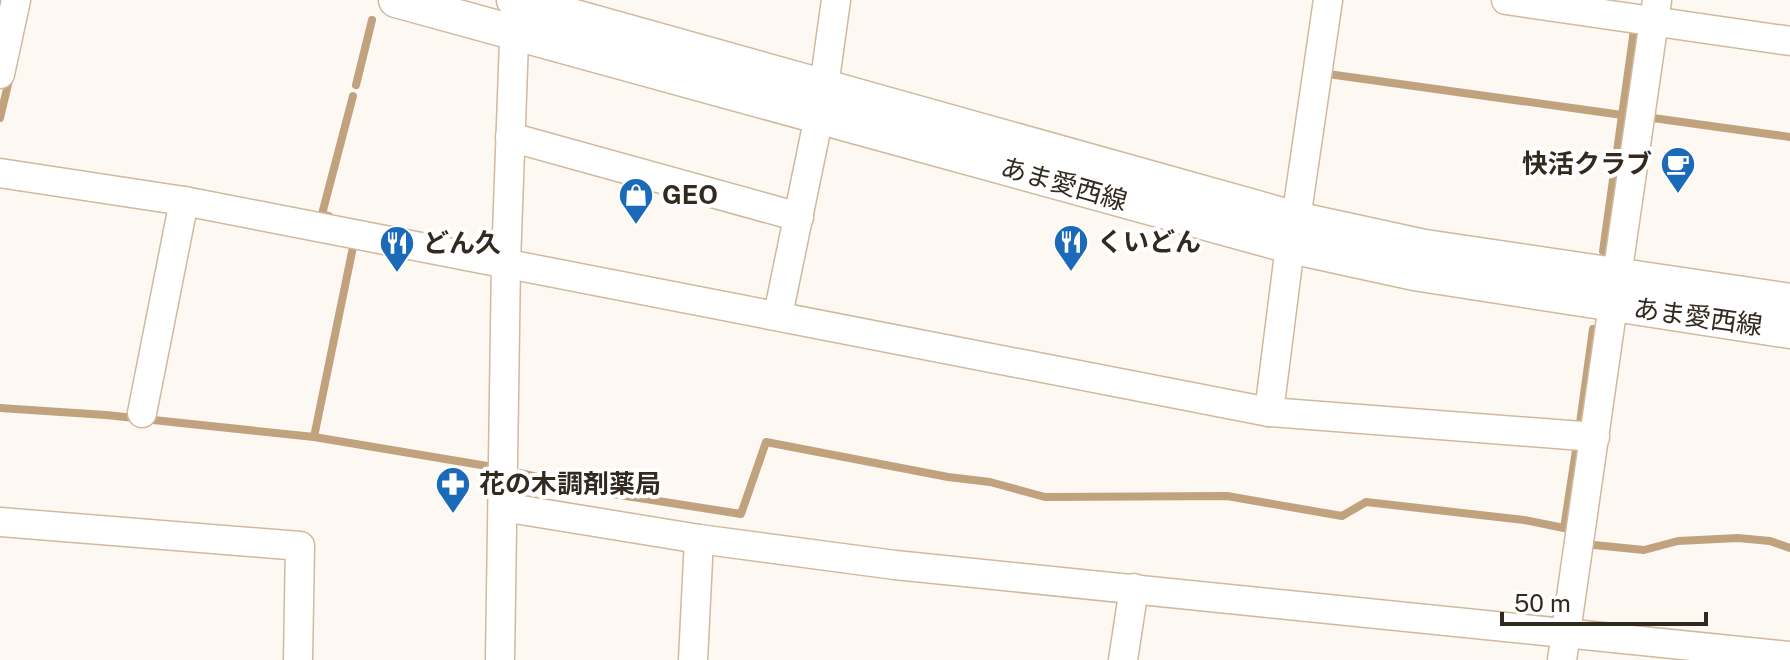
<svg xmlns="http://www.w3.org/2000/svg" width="1790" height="660" font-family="'Public Sans','Noto Sans JP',sans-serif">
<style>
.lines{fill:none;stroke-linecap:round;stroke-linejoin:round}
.stream{stroke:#c0a37e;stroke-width:8}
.minor-casing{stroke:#d1b99d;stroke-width:31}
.major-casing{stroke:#d1b99d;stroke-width:37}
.minor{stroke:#fff;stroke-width:28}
.major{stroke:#fff;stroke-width:34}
.labels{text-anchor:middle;stroke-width:8;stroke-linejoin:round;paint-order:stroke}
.poi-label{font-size:26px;font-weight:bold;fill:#332a1f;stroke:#fff;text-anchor:start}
.street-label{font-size:26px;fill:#332a1f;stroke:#fff}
</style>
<rect width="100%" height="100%" fill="#fdf8f2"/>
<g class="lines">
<g class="stream">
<path d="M 1328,74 L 1622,115"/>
<path d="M 356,85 L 372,20"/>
<path d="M 0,118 L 10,76"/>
<path d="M 1653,118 L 1790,137"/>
<path d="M 329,216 L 322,214 L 353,96"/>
<path d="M 1603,251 L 1634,30"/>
<path d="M 0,408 L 106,415 L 314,437 L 487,466"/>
<path d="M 1580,423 L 1593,329"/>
<path d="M 314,437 L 353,247"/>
<path d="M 520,473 L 607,493 L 741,514 L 766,442 L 948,477 L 990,482 L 1045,497 L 1227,496 L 1342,516 L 1366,502 L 1524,520 L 1564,528 L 1576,450"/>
<path d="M 1594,545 L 1644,550 L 1678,541 L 1738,538 L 1770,541 L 1790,548"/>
</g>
<g class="minor-casing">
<g id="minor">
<path d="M 1506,0 L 1790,41"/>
<path d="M 0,74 L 16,0"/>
<path d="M 824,86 L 836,0"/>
<path d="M 510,137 L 799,217"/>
<path d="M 0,173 L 184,201 L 1269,412 L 1595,437"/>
<path d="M 1296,219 L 1328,0"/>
<path d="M 1617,276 L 1657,0"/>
<path d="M 778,315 L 819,116"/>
<path d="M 1269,412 L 1290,246"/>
<path d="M 142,413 L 184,201"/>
<path d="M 503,507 L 699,539 L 895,565 L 1790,656"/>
<path d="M 0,522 L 300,546 L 298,660"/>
<path d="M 500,660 L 506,262 L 515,13"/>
<path d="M 693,660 L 699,539"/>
<path d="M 1123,660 L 1134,588"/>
<path d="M 1562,660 L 1613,305"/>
</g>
</g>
<g class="major-casing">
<g id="major">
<path d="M 396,0 L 1290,246 L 1414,273 L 1790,331"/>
<path d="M 514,0 L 1296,219 L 1425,247 L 1790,301"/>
</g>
</g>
<use href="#minor" class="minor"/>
<use href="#major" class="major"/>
</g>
<defs>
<g id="cafe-pin" transform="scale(1.8)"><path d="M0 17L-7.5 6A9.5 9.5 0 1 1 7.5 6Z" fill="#1a6ab9" stroke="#fff"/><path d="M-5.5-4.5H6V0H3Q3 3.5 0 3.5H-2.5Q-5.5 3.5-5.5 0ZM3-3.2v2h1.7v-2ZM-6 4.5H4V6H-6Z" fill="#fff"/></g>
<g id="shop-pin" transform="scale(1.8)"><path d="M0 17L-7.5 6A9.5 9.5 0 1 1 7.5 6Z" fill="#1a6ab9" stroke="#fff"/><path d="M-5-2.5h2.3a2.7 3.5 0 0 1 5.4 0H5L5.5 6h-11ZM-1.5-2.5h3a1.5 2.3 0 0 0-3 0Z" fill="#fff"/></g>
<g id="restaurant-pin" transform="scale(1.8)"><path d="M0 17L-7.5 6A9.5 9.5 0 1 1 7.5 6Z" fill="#1a6ab9" stroke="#fff"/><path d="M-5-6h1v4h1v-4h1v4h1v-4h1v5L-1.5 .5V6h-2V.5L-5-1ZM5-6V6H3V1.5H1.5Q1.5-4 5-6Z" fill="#fff"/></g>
<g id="pharmacy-pin" transform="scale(1.8)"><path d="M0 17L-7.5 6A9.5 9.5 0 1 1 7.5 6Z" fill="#1a6ab9" stroke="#fff"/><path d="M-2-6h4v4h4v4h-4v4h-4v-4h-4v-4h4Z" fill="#fff"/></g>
</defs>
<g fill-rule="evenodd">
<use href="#cafe-pin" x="1678" y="164"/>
<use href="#shop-pin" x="636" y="195"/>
<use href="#restaurant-pin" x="1071" y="242"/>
<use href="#restaurant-pin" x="397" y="243"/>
<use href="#pharmacy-pin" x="453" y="484"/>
</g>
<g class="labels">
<g class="poi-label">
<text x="1652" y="173" text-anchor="end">快活クラブ</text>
<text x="662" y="204">GEO</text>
<text x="1097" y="251">くいどん</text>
<text x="423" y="252">どん久</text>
<text x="479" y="493">花の木調剤薬局</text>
</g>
<g class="street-label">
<text transform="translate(1064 184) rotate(16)" y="9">あま愛西線</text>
<text transform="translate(1698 317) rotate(8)" y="9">あま愛西線</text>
</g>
</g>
<path d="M1502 612v12h204v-12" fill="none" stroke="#332a1f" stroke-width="4"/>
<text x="1514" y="612" font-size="24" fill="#332a1f" stroke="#ffffff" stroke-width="6" paint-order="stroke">50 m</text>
</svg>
